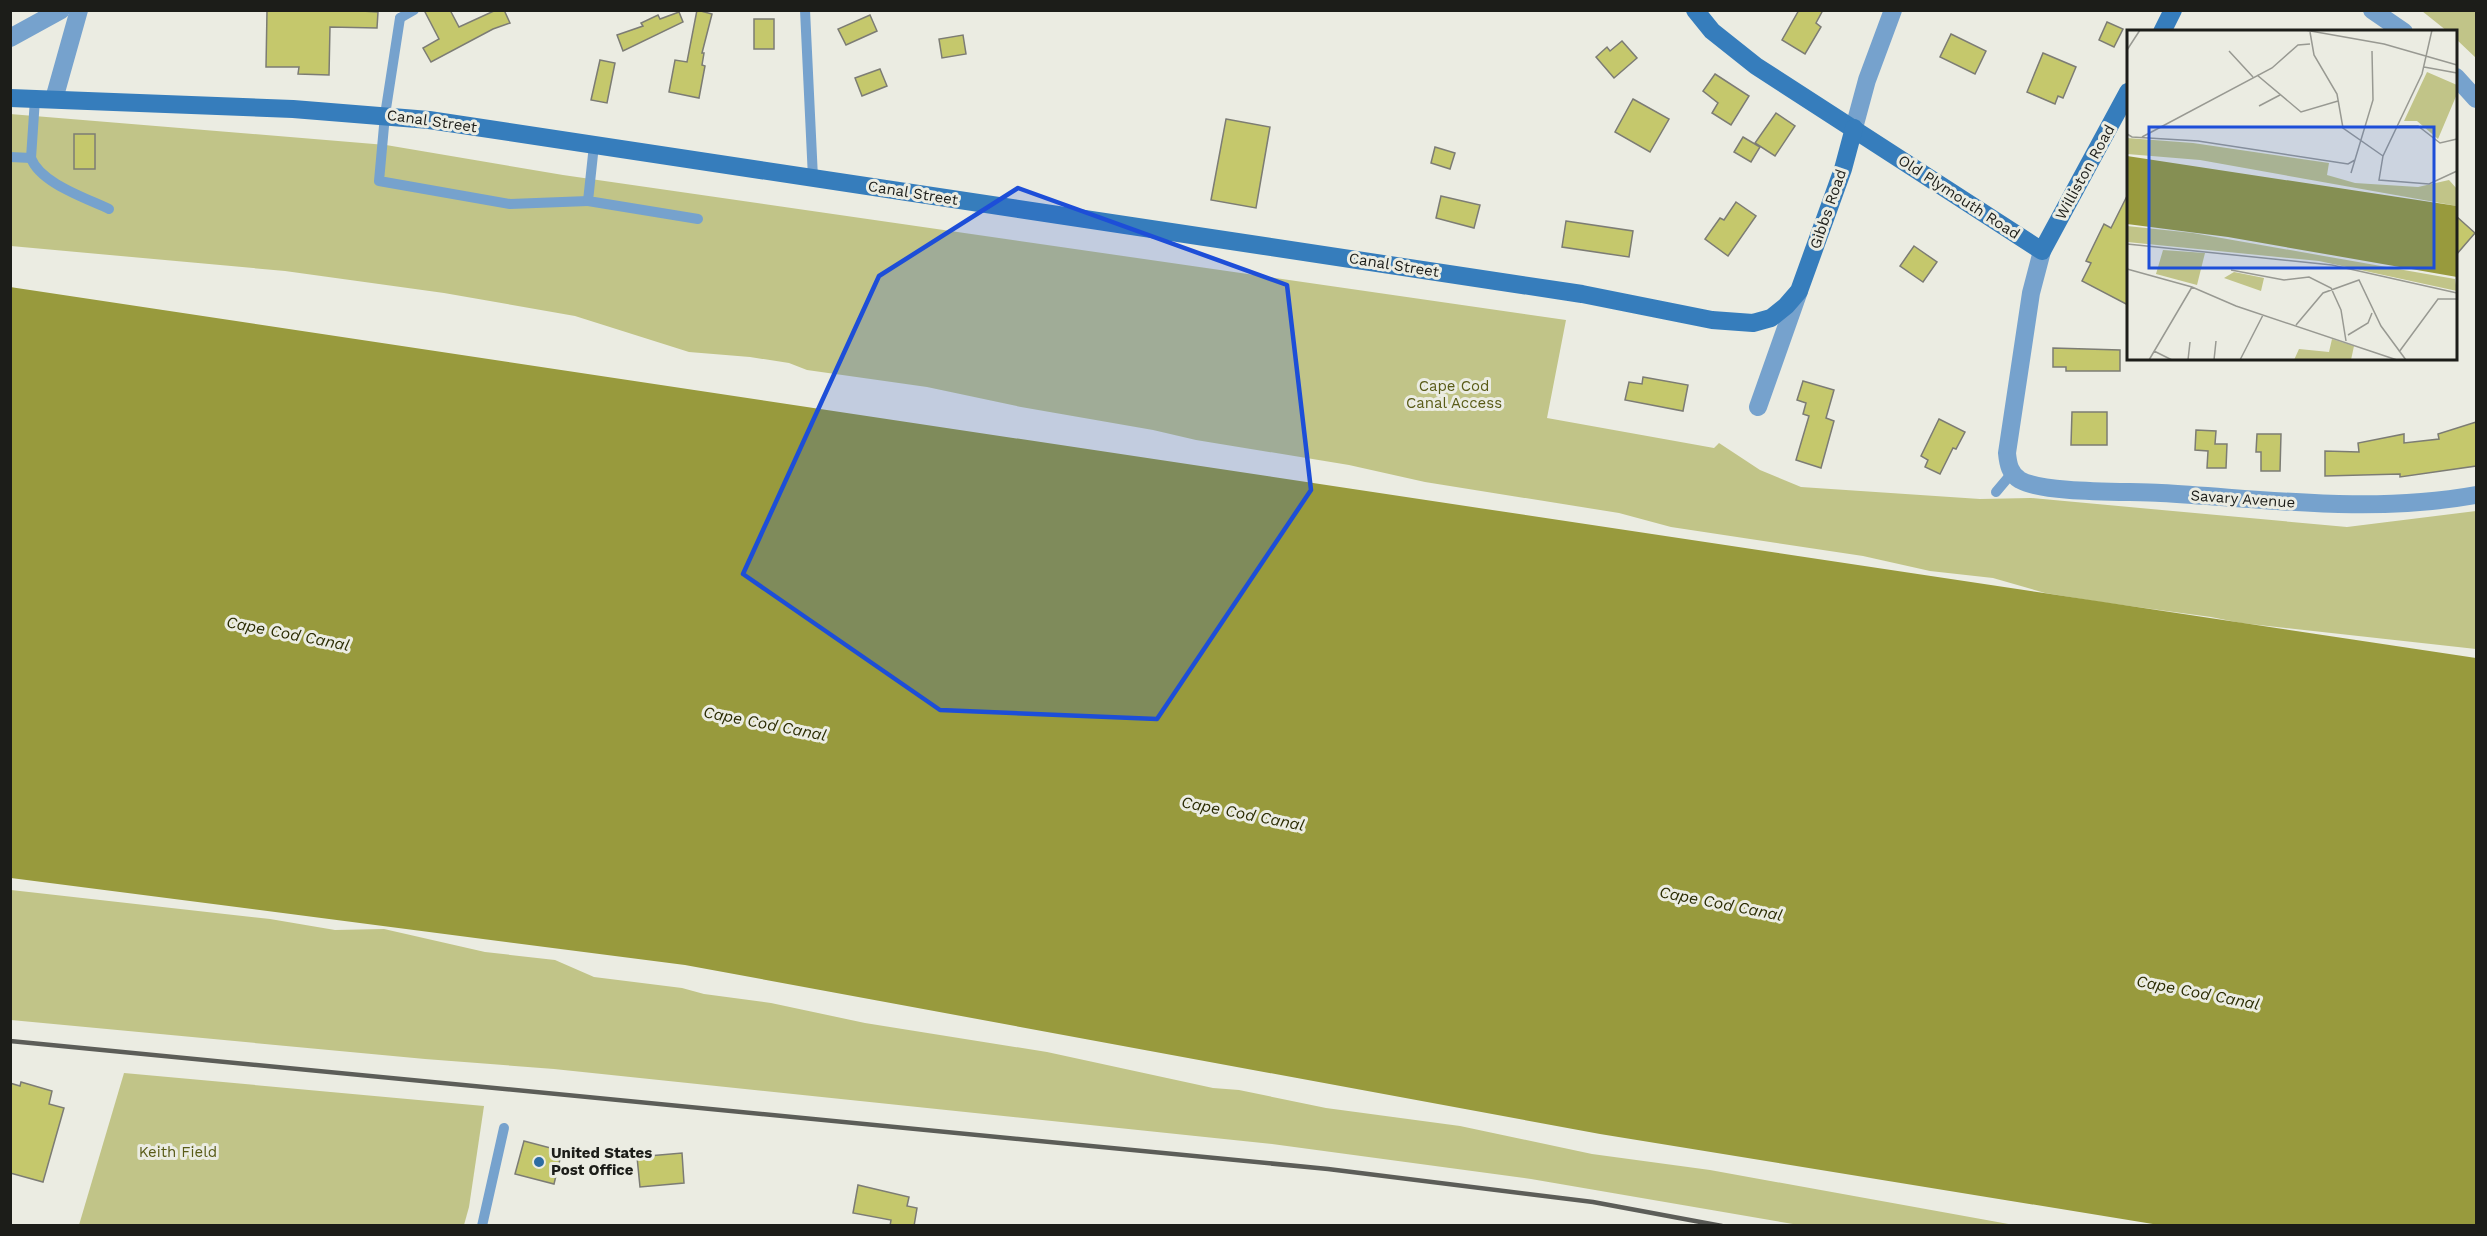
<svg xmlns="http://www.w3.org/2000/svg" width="2487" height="1236" font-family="'Work Sans',sans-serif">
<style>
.green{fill:#c1c488}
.water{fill:#989a3d}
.building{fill:#c5c86c;stroke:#7c7c74;stroke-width:1.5}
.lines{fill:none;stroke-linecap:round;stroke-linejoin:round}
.lane{stroke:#76a2cd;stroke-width:10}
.street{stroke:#76a2cd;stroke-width:18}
.secondary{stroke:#367dbc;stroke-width:18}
.rail{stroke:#5c5d58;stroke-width:4.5}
.marked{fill:#1d4ed8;fill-opacity:0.2;stroke:#1d4ed8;stroke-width:4.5;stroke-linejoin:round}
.poi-dot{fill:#2d6ca3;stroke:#ebece2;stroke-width:2}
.labels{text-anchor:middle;stroke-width:6;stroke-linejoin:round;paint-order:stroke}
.street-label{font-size:15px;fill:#1c1d19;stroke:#ebece2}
.park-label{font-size:15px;fill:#595b17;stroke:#ebece2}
.poi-label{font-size:15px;font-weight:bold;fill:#1c1d19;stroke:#ebece2;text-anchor:start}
.water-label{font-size:16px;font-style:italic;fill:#2b2c03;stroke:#ebece2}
.inset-road{fill:none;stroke:#989992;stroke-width:1.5}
.view{fill:#1d4ed8;fill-opacity:0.15;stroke:#1d4ed8;stroke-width:3}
.inset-edge{fill:none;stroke:#1c1d19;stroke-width:3}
</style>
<rect width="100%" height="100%" fill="#ebece2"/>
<g class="green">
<path d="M 2422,11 L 2476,11 L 2476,58 L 2456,39 L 2456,32 L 2447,31 Z"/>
<path d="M 10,114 L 386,145 L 563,175 L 1566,320 L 1547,418 L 1714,448 L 1719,443 L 1760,470 L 1801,487 L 1980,499 L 2031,498 L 2347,527 L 2476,511 L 2476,649 L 2241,623 L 2211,617 L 2100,602 L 2045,593 L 1993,578 L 1930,571 L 1863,556 L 1671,527 L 1619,513 L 1425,482 L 1349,465 L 1196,440 L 1153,430 L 1021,407 L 927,387 L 807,370 L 789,363 L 750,357 L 689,352 L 575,316 L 444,293 L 285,271 L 11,246 Z"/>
<path d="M 11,890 L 270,919 L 335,930 L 384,929 L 485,952 L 555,960 L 594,977 L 682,988 L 704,994 L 771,1003 L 865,1023 L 1047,1052 L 1213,1088 L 1239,1090 L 1326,1108 L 1460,1126 L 1592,1154 L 1710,1170 L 2014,1225 L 1799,1225 L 1531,1179 L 1272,1144 L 554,1069 L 425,1059 L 11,1020 Z"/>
<path d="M 124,1073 L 484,1106 L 469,1207 L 464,1225 L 79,1225 Z"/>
</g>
<path class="water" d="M 10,287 L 2476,658 L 2476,1225 L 2159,1225 L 1600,1134 L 685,965 L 11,878 Z"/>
<g class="building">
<path d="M 345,10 L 378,12 L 377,28 L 330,27 L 329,75 L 298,74 L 299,67 L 266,67 L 267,11 Z"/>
<path d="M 424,10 L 450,10 L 459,27 L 496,10 L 504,10 L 510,23 L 493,29 L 431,62 L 423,48 L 439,39 Z"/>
<path d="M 697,10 L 712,14 L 702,53 L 704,53 L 702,65 L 705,66 L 699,98 L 669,92 L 675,60 L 687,62 Z"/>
<path d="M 1799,10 L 1823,10 L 1816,23 L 1821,27 L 1805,54 L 1782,40 Z"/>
<path d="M 679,12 L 683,22 L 623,51 L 617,35 L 643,26 L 641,23 L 658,15 L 660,19 Z"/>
<path d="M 870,15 L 877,31 L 846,45 L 838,29 Z"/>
<rect x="754" y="19" width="20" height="30"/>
<path d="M 2107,22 L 2123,29 L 2114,47 L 2099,40 Z"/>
<path d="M 1951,34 L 1986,51 L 1975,74 L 1940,57 Z"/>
<path d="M 963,35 L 966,54 L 942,58 L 939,39 Z"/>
<path d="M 1622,41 L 1637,58 L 1614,78 L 1596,57 L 1607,47 L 1610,51 Z"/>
<path d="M 2043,53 L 2076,67 L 2063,98 L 2058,96 L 2055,104 L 2027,92 Z"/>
<path d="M 600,60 L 615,63 L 607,103 L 591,100 Z"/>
<path d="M 880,69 L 887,86 L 862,96 L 855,78 Z"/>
<path d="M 1715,74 L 1749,96 L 1731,125 L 1712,113 L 1718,103 L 1703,91 Z"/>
<path d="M 1633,99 L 1669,119 L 1650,152 L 1615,132 Z"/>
<path d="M 1776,113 L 1795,126 L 1775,156 L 1755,143 Z"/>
<path d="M 1226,119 L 1270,127 L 1256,208 L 1211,200 Z"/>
<rect x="74" y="134" width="21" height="35"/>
<path d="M 1743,137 L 1760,147 L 1751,162 L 1734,152 Z"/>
<path d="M 1435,147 L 1455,153 L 1450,169 L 1431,163 Z"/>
<path d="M 2128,194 L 2128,305 L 2082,281 L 2091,263 L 2086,261 L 2104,224 L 2111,228 Z"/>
<path d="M 1441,196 L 1480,205 L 1474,228 L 1436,218 Z"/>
<path d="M 1736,202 L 1756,216 L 1728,256 L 1705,239 L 1720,218 L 1724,220 Z"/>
<path d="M 2456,216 L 2475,233 L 2456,255 Z"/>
<path d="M 1566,221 L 1633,231 L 1629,257 L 1562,247 Z"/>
<path d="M 1914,246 L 1937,262 L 1923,282 L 1900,266 Z"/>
<path d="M 2053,348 L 2120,350 L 2120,371 L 2066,371 L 2066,367 L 2053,367 Z"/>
<path d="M 1643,377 L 1688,385 L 1683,411 L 1625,400 L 1629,382 L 1642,384 Z"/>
<path d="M 1803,381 L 1834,390 L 1826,418 L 1834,421 L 1821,468 L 1796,460 L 1809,416 L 1803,414 L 1806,403 L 1797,400 Z"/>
<path d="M 2072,412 L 2107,412 L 2107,445 L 2071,445 Z"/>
<path d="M 1939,419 L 1965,432 L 1956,449 L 1953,448 L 1940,474 L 1925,467 L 1928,460 L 1921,456 Z"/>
<path d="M 2476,422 L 2476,466 L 2400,477 L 2400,474 L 2325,476 L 2325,451 L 2359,452 L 2358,443 L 2404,434 L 2404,443 L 2439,439 L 2438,434 Z"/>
<path d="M 2196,430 L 2216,431 L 2215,444 L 2227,444 L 2226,468 L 2207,468 L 2208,451 L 2195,450 Z"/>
<path d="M 2257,434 L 2281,434 L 2280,471 L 2261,471 L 2261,452 L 2256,452 Z"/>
<path d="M 21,1082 L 52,1091 L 49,1104 L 64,1108 L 43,1182 L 10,1173 L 10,1083 L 20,1086 Z"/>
<path d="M 524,1141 L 562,1151 L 554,1184 L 515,1174 Z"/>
<path d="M 682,1153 L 684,1183 L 640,1187 L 637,1157 Z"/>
<path d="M 858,1185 L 909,1197 L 907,1206 L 917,1208 L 914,1226 L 890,1226 L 891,1220 L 853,1213 Z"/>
</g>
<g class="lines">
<g class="lane">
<path d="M 805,10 L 813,178"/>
<path d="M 400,18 L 385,115 L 379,181 L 510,204 L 588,201"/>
<path d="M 400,18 L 414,10"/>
<path d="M 35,99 L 31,158 C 40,183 86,198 109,209"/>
<path d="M 594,145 L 588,201 L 698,219"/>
<path d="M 10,157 L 31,158"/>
<path d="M 1996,492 L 2012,473"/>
<path d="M 482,1226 L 504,1128"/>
</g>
<g class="street">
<path d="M 2372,10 L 2404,32"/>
<path d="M 10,38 L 61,10"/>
<path d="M 2456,77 L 2476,99"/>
<path d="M 54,99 L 79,10"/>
<path d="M 1854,128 L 1867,80 L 1893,10"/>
<path d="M 2042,251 L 2031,293 L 2007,453 C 2008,464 2010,474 2020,480 C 2045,494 2130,491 2161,493 C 2267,499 2371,514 2476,495"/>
<path d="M 1758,407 L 1799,291"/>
</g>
<g class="secondary">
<path d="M 1695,10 L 1712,31 L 1756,66 L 2042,251 L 2128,92"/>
<path d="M 2162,32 L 2173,10"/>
<path d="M 10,98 L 293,109 L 429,120 L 1582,294 L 1712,320 L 1753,323 L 1771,318 L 1786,306 L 1799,291 L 1843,169 L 1854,128"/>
</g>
<path class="rail" d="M 10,1041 L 1328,1169 L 1593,1202 L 1722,1226"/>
</g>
<path class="marked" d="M 1018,188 L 1287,285 L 1311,490 L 1157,719 L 940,710 L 743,574 L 879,276 Z"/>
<circle class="poi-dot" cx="539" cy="1162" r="6"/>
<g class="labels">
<g class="street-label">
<text transform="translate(432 121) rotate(8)" y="5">Canal Street</text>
<text transform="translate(2085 172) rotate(-61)" y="5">Williston Road</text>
<text transform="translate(913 193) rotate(9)" y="5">Canal Street</text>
<text transform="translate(1959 197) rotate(33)" y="5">Old Plymouth Road</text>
<text transform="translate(1828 209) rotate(-71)" y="5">Gibbs Road</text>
<text transform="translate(1394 265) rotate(9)" y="5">Canal Street</text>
<text transform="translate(2243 499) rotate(4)" y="5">Savary Avenue</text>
</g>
<g class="park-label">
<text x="1454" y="391">Cape Cod<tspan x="1454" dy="17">Canal Access</tspan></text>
<text x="178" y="1157">Keith Field</text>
</g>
<g class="poi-label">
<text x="551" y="1158">United States<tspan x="551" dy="17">Post Office</tspan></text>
</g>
<g class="water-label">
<text transform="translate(288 633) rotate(11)" y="6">Cape Cod Canal</text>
<text transform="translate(765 723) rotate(11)" y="6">Cape Cod Canal</text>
<text transform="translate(1243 813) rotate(11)" y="6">Cape Cod Canal</text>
<text transform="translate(1721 903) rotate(11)" y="6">Cape Cod Canal</text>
<text transform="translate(2198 992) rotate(11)" y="6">Cape Cod Canal</text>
</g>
</g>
<g transform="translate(2127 30)">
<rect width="330" height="330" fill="#ebece2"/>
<path d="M 300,42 L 330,55 L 330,64 L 311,109 L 290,91 L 277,91 ZM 0,108 L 66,113 L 202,133 L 200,145 L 228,153 L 291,157 L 322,150 L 330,159 L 330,176 L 73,130 L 0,124 ZM 0,196 L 66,203 L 328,249 L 330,261 L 192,231 L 0,212 ZM 36,220 L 78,223 L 70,255 L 29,244 ZM 107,242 L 137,248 L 134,261 L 97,248 ZM 205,309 L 227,316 L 224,330 L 167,330 L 172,319 L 202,322 Z" fill="#c1c488"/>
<path d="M 0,126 L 330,176 L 330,247 L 101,207 L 0,194 Z" fill="#989a3d"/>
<path class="inset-road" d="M 178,0 L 257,14 L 330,35M 305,0 L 295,44 L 256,126 L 252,150 L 302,154 L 330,141M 183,2 L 187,25 L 210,64 L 216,98 L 256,126M 0,20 L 13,0M 102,21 L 126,47M 297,37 L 330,43M 130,45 L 174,82 L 211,71M 132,76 L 153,65M 272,96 L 291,96 L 313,113 L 330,109M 0,104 L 5,107 L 71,111 L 221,134 L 228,130M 15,107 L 145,38 L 171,15 L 183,14M 224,143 L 246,70 L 245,21M 0,214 L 205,235 L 330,263M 0,239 L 65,257 L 109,276 L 270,330M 104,240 L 157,250 L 182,247 L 204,258 L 214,280 L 219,311M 169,295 L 196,263 L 232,250 L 254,296 L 279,330M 221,305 L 241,293 L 245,283M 27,321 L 45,330M 272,322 L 311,269 L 330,269M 22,330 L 65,257M 61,330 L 63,312M 87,330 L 89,311M 113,330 L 136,285"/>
<path class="view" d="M 22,97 L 307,97 L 307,238 L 22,238 Z"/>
<rect width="330" height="330" class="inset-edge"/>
</g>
<rect width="2487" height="1236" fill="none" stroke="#1c1d19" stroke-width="24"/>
</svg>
